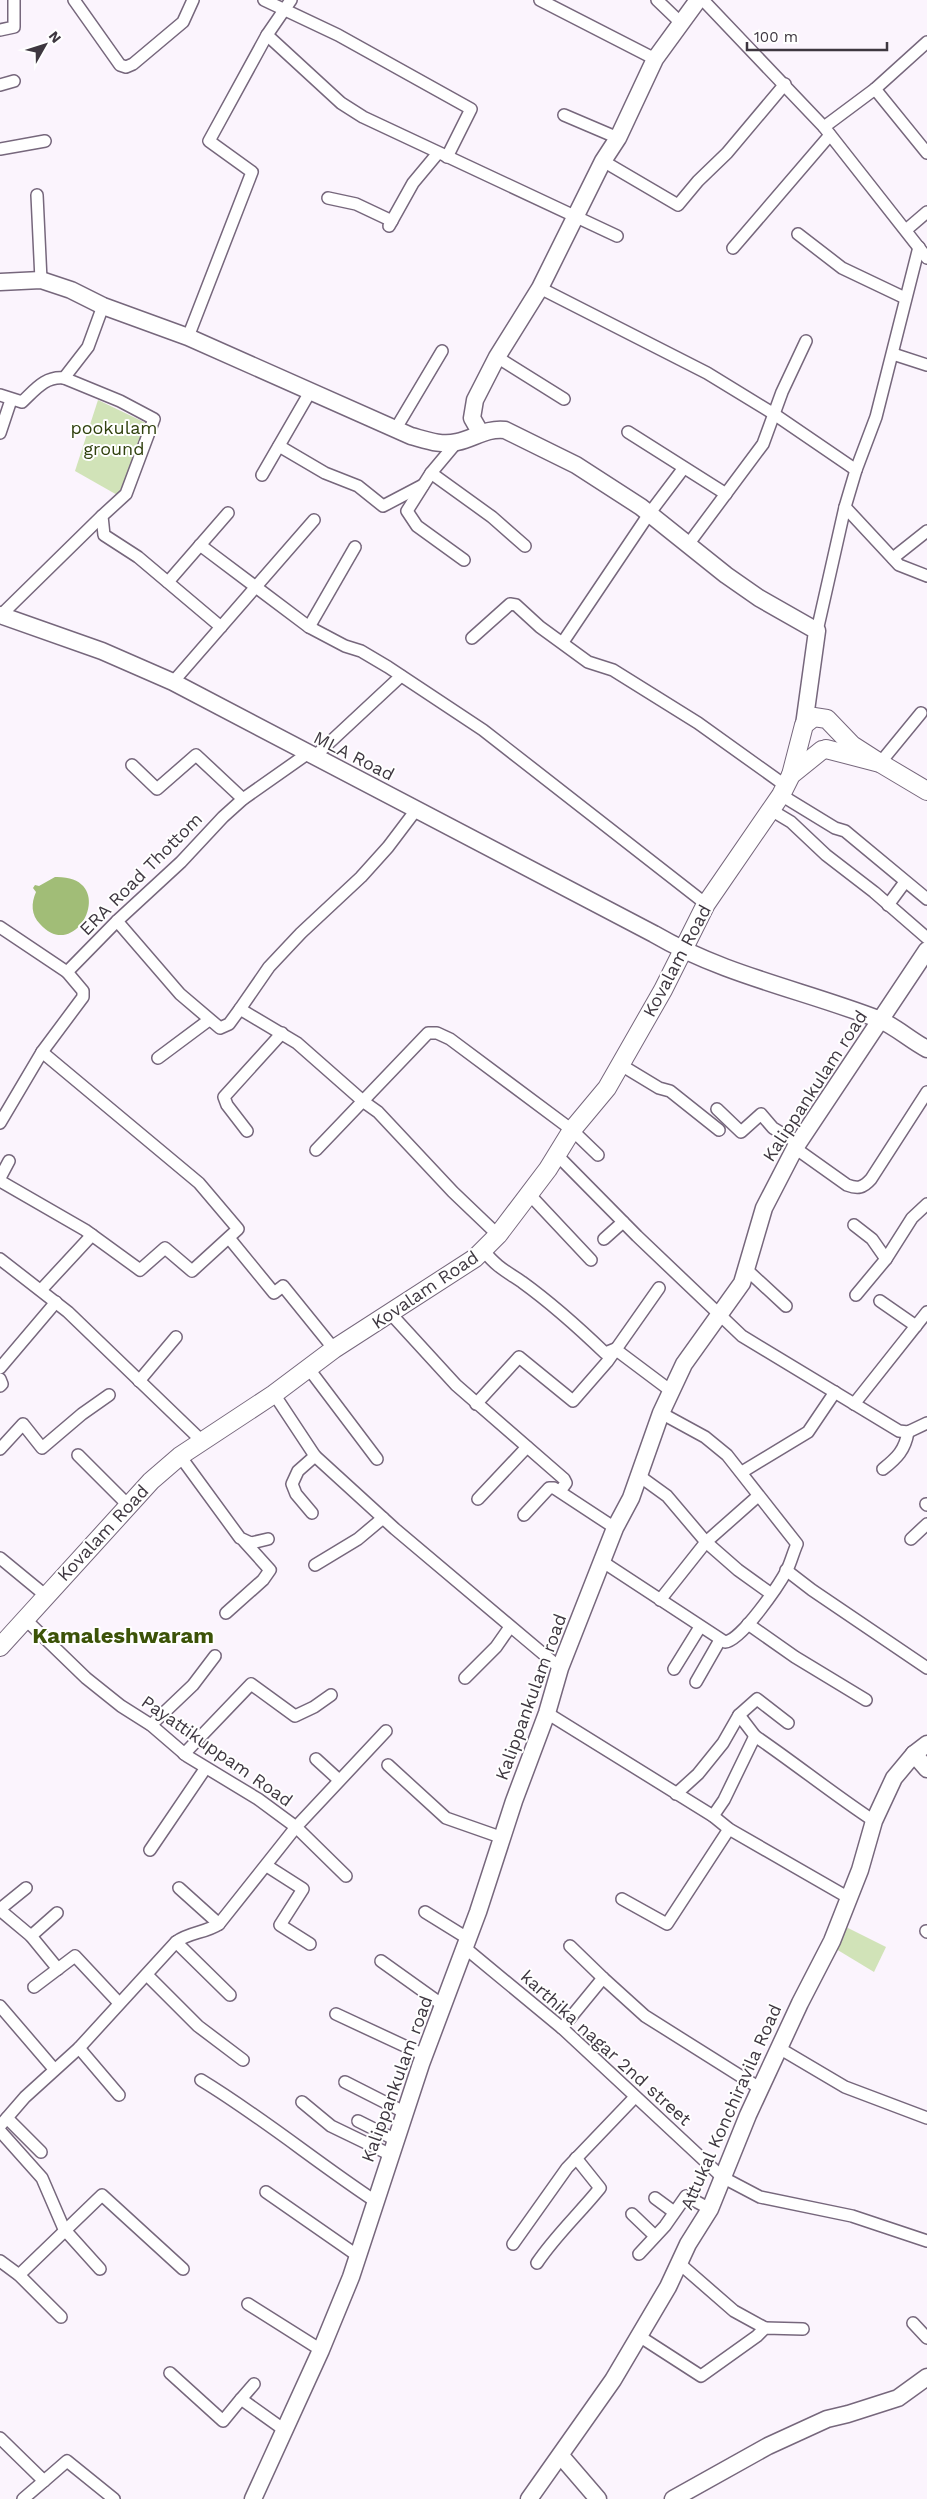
<svg xmlns="http://www.w3.org/2000/svg" width="927" height="2499" font-family="'Work Sans',sans-serif">
<style>
.green{fill:#d1e3b8}
.water{fill:#a1bd77}
.lines{fill:none;stroke-linecap:round;stroke-linejoin:round}
.street-casing{stroke:#76677c;stroke-width:14}
.secondary-casing{stroke:#76677c;stroke-width:19}
.primary-casing{stroke:#76677c;stroke-width:20}
.street{stroke:#fff;stroke-width:11}
.secondary{stroke:#fff;stroke-width:16}
.primary{stroke:#fff;stroke-width:18}
.labels{text-anchor:middle;stroke-width:4;stroke-linejoin:round;paint-order:stroke}
.park-label{font-size:18px;fill:#30410e;stroke:#fff}
.street-label{font-size:18px;fill:#3e3740;stroke:#fff}
.district-label{font-size:22px;font-weight:bold;fill:#3c5308;stroke:#fff}
</style>
<rect width="100%" height="100%" fill="#fbf4fd"/>
<g class="green">
<path d="M 98,400 L 148,424 L 119,496 L 75,471 Z"/>
<path d="M 846,1927 L 886,1947 L 874,1972 L 836,1949 Z"/>
</g>
<path class="water" d="M 55,877 C 121,875 77,966 40,924 C 31,915 31,903 36,892 L 33,888 L 35,885 L 39,886 Z"/>
<g class="lines">
<g class="street-casing">
<g id="street">
<path d="M 74,0 L 120,65 L 126,67 L 133,64 L 183,22 L 193,0"/>
<path d="M 264,0 L 338,35 L 471,109 L 447,157"/>
<path d="M 540,0 L 655,59"/>
<path d="M 657,0 L 681,23"/>
<path d="M 703,0 L 824,127"/>
<path d="M 0,30 L 14,27 L 14,0"/>
<path d="M 267,35 L 341,103 L 363,117 L 617,236"/>
<path d="M 927,42 L 875,89 L 824,127 L 927,258"/>
<path d="M 0,85 L 14,81"/>
<path d="M 875,89 L 927,153"/>
<path d="M 564,115 L 618,138"/>
<path d="M 0,149 L 45,141"/>
<path d="M 603,161 L 678,205 L 698,181 L 727,153 L 785,84"/>
<path d="M 37,195 L 41,280"/>
<path d="M 328,198 L 356,204 L 392,221"/>
<path d="M 389,226 L 413,183 L 438,153"/>
<path d="M 906,230 L 927,212"/>
<path d="M 798,234 L 842,268 L 905,298"/>
<path d="M 733,248 L 830,135"/>
<path d="M 540,288 L 707,373 L 774,414 L 856,470"/>
<path d="M 103,306 L 88,347 L 64,378 L 120,401 L 154,419 L 126,494 L 102,516 L 104,535 L 138,557 L 221,627"/>
<path d="M 188,337 L 252,172 L 209,141 L 267,35 L 291,0"/>
<path d="M 893,354 L 927,365"/>
<path d="M 497,357 L 564,399"/>
<path d="M 0,395 L 22,402 C 35,390 45,376 64,378"/>
<path d="M 395,430 L 442,351"/>
<path d="M 628,432 L 726,494"/>
<path d="M 0,433 L 11,400"/>
<path d="M 457,442 L 431,473 L 407,511 L 417,526 L 464,560"/>
<path d="M 279,446 L 325,473 L 358,486 L 383,506 L 423,485"/>
<path d="M 431,473 L 492,517 L 525,546"/>
<path d="M 262,475 L 310,392"/>
<path d="M 845,507 L 899,565 L 927,576"/>
<path d="M 200,545 L 309,627 L 345,646 L 361,651 L 388,667 L 483,730 L 706,904"/>
<path d="M 687,546 L 763,444 L 782,392 L 806,341"/>
<path d="M 893,558 L 927,531"/>
<path d="M 168,582 L 228,513"/>
<path d="M 1,615 L 102,516"/>
<path d="M 309,627 L 355,547"/>
<path d="M 817,631 L 845,507 L 856,470 L 876,417 L 919,247"/>
<path d="M 472,638 L 510,604 L 516,605 L 540,627 L 588,662 L 613,670 L 698,723 L 786,786"/>
<path d="M 563,642 L 649,514 L 683,469"/>
<path d="M 173,682 L 314,520"/>
<path d="M 314,757 L 401,676"/>
<path d="M 880,763 L 921,713"/>
<path d="M 132,765 L 157,789 L 196,755 L 243,799"/>
<path d="M 781,795 L 835,828 L 845,831 L 927,899"/>
<path d="M 771,810 L 791,822 L 826,855 L 874,892 L 927,938"/>
<path d="M 888,905 L 905,882"/>
<path d="M 117,921 L 180,994 L 220,1028 L 229,1024 L 240,1009 L 297,1043 L 364,1102 L 378,1112 L 453,1192 L 498,1235"/>
<path d="M 0,927 L 67,972 L 117,921 L 181,862 L 223,817 L 243,799 L 307,754"/>
<path d="M 240,1009 L 269,967 L 301,933 L 361,877 L 388,847 L 416,810"/>
<path d="M 158,1058 L 209,1020"/>
<path d="M 621,1065 L 659,1088 L 670,1091 L 719,1130"/>
<path d="M 717,1109 L 741,1132 L 761,1114 L 773,1128 L 798,1143"/>
<path d="M 0,1123 L 42,1052 L 83,997 L 83,991 L 67,972"/>
<path d="M 247,1131 L 227,1105 L 224,1097 L 282,1033"/>
<path d="M 795,1148 L 847,1185 C 858,1189 863,1188 871,1179 L 927,1092"/>
<path d="M 316,1150 L 428,1033 L 437,1033 L 450,1039 L 572,1130 L 598,1155"/>
<path d="M 557,1155 L 637,1236 L 742,1336 L 899,1431 L 908,1432 L 927,1423"/>
<path d="M 0,1178 L 9,1161"/>
<path d="M 0,1181 L 85,1230 L 140,1270 L 165,1248 L 192,1271 L 238,1229 L 199,1183 L 42,1052"/>
<path d="M 529,1194 L 591,1260"/>
<path d="M 854,1225 L 872,1239 L 886,1259"/>
<path d="M 229,1238 L 274,1293 L 283,1286 L 334,1349"/>
<path d="M 604,1239 L 623,1222"/>
<path d="M 483,1250 C 497,1267 504,1270 522,1282 C 551,1303 579,1328 605,1353 L 615,1349 L 671,1391"/>
<path d="M 0,1259 L 68,1312 L 203,1442"/>
<path d="M 747,1270 L 786,1306"/>
<path d="M 41,1290 L 92,1235"/>
<path d="M 856,1295 L 886,1259 L 912,1218 L 927,1204"/>
<path d="M 880,1301 L 916,1326"/>
<path d="M 391,1314 L 456,1385 L 564,1479 L 566,1483 L 560,1491"/>
<path d="M 0,1368 L 56,1302"/>
<path d="M 309,1369 L 377,1459"/>
<path d="M 0,1379 L 2,1384 L 0,1386"/>
<path d="M 139,1381 L 176,1337"/>
<path d="M 274,1394 L 315,1456 L 395,1529 L 560,1668"/>
<path d="M 476,1404 L 519,1357 L 573,1401 L 607,1362 L 659,1288"/>
<path d="M 854,1404 L 927,1312"/>
<path d="M 0,1449 L 23,1424 L 42,1448 L 82,1414 L 109,1395"/>
<path d="M 78,1455 L 128,1505"/>
<path d="M 180,1456 L 240,1538 L 251,1543 L 268,1539"/>
<path d="M 883,1469 C 897,1458 905,1450 908,1432"/>
<path d="M 742,1472 L 808,1432 L 835,1392"/>
<path d="M 638,1475 L 667,1496 L 706,1542 L 738,1570 L 770,1593"/>
<path d="M 478,1499 L 527,1447"/>
<path d="M 926,1504 L 927,1505"/>
<path d="M 312,1513 L 296,1494 L 292,1484 L 298,1471 L 315,1456"/>
<path d="M 524,1515 L 549,1488 L 554,1488 L 615,1528"/>
<path d="M 911,1539 L 927,1524"/>
<path d="M 0,1558 L 45,1595"/>
<path d="M 603,1562 L 725,1642 C 741,1641 779,1585 787,1570 C 791,1562 793,1553 797,1544 L 727,1455 L 705,1437 L 661,1413"/>
<path d="M 315,1565 L 358,1539 L 383,1518"/>
<path d="M 786,1570 L 812,1590 L 927,1668"/>
<path d="M 660,1600 L 706,1542 L 758,1496"/>
<path d="M 226,1613 L 263,1580 L 270,1570 L 244,1541"/>
<path d="M 748,1624 L 795,1657 L 866,1700"/>
<path d="M 674,1669 L 700,1627"/>
<path d="M 465,1678 L 496,1647 L 510,1627"/>
<path d="M 696,1682 L 720,1640"/>
<path d="M 547,1713 L 713,1816 L 729,1829 L 849,1898"/>
<path d="M 739,1715 L 755,1736"/>
<path d="M 151,1725 L 193,1685 L 215,1656"/>
<path d="M 184,1754 L 251,1684 L 295,1716 L 314,1707 L 331,1695"/>
<path d="M 316,1759 L 339,1780"/>
<path d="M 388,1765 L 446,1818 L 503,1838"/>
<path d="M 676,1794 L 698,1774 L 723,1743 L 739,1715 L 757,1699 L 788,1723"/>
<path d="M 713,1816 L 724,1800 L 755,1736 C 796,1764 833,1794 874,1821"/>
<path d="M 150,1850 L 205,1769"/>
<path d="M 267,1866 L 303,1889 L 280,1925 L 310,1944"/>
<path d="M 346,1876 L 296,1827 L 386,1731"/>
<path d="M 179,1888 L 219,1924"/>
<path d="M 622,1899 L 667,1924 L 729,1829"/>
<path d="M 0,1909 L 26,1888"/>
<path d="M 0,1910 L 31,1936 L 58,1969"/>
<path d="M 425,1912 L 467,1938"/>
<path d="M 926,1931 L 927,1932"/>
<path d="M 31,1936 L 57,1913"/>
<path d="M 176,1942 L 230,1995"/>
<path d="M 570,1946 L 603,1978"/>
<path d="M 464,1947 L 562,2028 L 722,2177 L 760,2197 L 852,2216 L 927,2241"/>
<path d="M 381,1961 L 444,2006"/>
<path d="M 147,1975 L 198,2026 L 243,2060"/>
<path d="M 34,1987 L 75,1956 L 119,2003"/>
<path d="M 0,2006 L 54,2069"/>
<path d="M 336,2014 L 424,2055"/>
<path d="M 562,2028 L 603,1978 L 645,2016 L 761,2089"/>
<path d="M 79,2048 L 119,2095"/>
<path d="M 779,2048 L 845,2087 L 927,2118"/>
<path d="M 201,2080 C 262,2117 316,2162 375,2201"/>
<path d="M 345,2082 L 406,2113"/>
<path d="M 302,2102 L 331,2126 L 391,2155"/>
<path d="M 7,2118 L 41,2152"/>
<path d="M 358,2121 L 396,2140"/>
<path d="M 0,2126 L 25,2097 L 79,2048 L 176,1942 C 190,1932 205,1933 219,1924 L 296,1827 L 258,1799 L 187,1756 L 151,1725 L 121,1706 L 86,1678 L 24,1618"/>
<path d="M 0,2131 L 42,2178 L 64,2229 L 100,2269"/>
<path d="M 266,2192 L 358,2256"/>
<path d="M 655,2198 L 674,2212"/>
<path d="M 632,2214 L 655,2236"/>
<path d="M 513,2244 L 567,2168 L 635,2097"/>
<path d="M 639,2254 L 665,2226 L 686,2196 L 710,2209"/>
<path d="M 0,2261 L 19,2275 L 61,2317"/>
<path d="M 537,2263 C 555,2236 579,2214 600,2188 L 576,2158"/>
<path d="M 680,2264 L 734,2311 L 765,2328"/>
<path d="M 19,2275 L 102,2195 L 183,2269"/>
<path d="M 248,2304 L 321,2350"/>
<path d="M 913,2323 L 927,2338"/>
<path d="M 639,2336 L 701,2376 L 757,2336 L 765,2328 L 803,2329"/>
<path d="M 170,2373 L 223,2421 L 241,2399 L 283,2429"/>
<path d="M 241,2399 L 254,2384"/>
<path d="M 0,2438 L 44,2481 L 67,2461 L 114,2499"/>
<path d="M 23,2499 L 44,2481"/>
</g>
</g>
<g class="secondary-casing">
<g id="secondary">
<path d="M 0,282 L 41,280 L 71,290 L 103,306 L 188,337 L 411,436 C 426,440 441,446 457,442 C 475,438 486,428 505,430 L 576,465 L 641,507 L 726,575 L 759,598 L 817,631 L 804,725"/>
<path d="M 480,432 L 472,418 L 475,400 L 497,357 L 540,288 L 603,161 L 618,138 L 655,59 L 698,0"/>
<path d="M 0,615 L 102,651 L 173,682 L 654,934 C 724,975 803,990 878,1019 C 895,1026 910,1040 927,1049"/>
<path d="M 914,1754 L 927,1769"/>
<path d="M 561,2456 L 598,2499"/>
<path d="M 253,2499 L 321,2350 L 351,2277 L 421,2064 L 478,1912 L 514,1801 L 547,1713 L 560,1668 L 615,1528 L 631,1498 L 661,1413 L 684,1364 L 742,1283 L 764,1208 L 795,1148 L 927,950"/>
<path d="M 529,2499 L 613,2380 L 668,2287 L 688,2244 L 710,2209 L 748,2115 L 800,2003 L 832,1941 L 860,1870 L 874,1821 L 894,1778 L 914,1754 L 927,1744"/>
<path d="M 673,2499 L 768,2446 L 827,2419 L 848,2414 L 898,2398 L 927,2377"/>
</g>
</g>
<g class="primary-casing">
<g id="primary">
<path d="M 826,749 L 880,763 L 927,791"/>
<path d="M 791,775 L 804,725 L 814,717 L 827,719 L 852,745 L 880,763"/>
<path d="M 0,1647 L 151,1481 L 180,1456 L 274,1394 L 334,1349 L 475,1258 L 498,1235 L 548,1169 L 572,1130 L 607,1088 L 663,990 L 706,904 L 781,795 L 791,775 L 822,750"/>
</g>
</g>
<use href="#street" class="street"/>
<use href="#secondary" class="secondary"/>
<use href="#primary" class="primary"/>
</g>
<g class="labels">
<g class="park-label">
<text x="114" y="434">pookulam<tspan x="114" dy="21">ground</tspan></text>
</g>
<g class="street-label">
<text transform="translate(354 756) rotate(27)" y="6">MLA Road</text>
<text transform="translate(141 874) rotate(-45)" y="6">ERA Road Thottom</text>
<text transform="translate(677 961) rotate(-62)" y="6">Kovalam Road</text>
<text transform="translate(815 1086) rotate(-57)" y="6">Kalippankulam road</text>
<text transform="translate(425 1290) rotate(-34)" y="6">Kovalam Road</text>
<text transform="translate(103 1533) rotate(-47)" y="6">Kovalam Road</text>
<text transform="translate(531 1697) rotate(-70)" y="6">Kalippankulam road</text>
<text transform="translate(217 1751) rotate(35)" y="6">Payattikuppam Road</text>
<text transform="translate(606 2048) rotate(42)" y="6">karthika nagar 2nd street</text>
<text transform="translate(397 2079) rotate(-70)" y="6">Kalippankulam road</text>
<text transform="translate(731 2107) rotate(-66)" y="6">Attukal Konchiravila Road</text>
</g>
<g class="district-label">
<text x="123" y="1643">Kamaleshwaram</text>
</g>
</g>
<g transform="translate(45 45) rotate(51)" stroke="#ffffff" stroke-width="4" paint-order="stroke">
<path d="M0-4L9 19L0 12L-9 19Z" fill="#3e3740"/>
<text y="-8" font-size="14" font-weight="bold" text-anchor="middle" fill="#3e3740">N</text>
</g>
<path d="M747 42v8h140v-8" fill="none" stroke="#3e3740" stroke-width="2.5"/>
<text x="754" y="42" font-size="15" fill="#3e3740" stroke="#ffffff" stroke-width="4" paint-order="stroke">100 m</text>
</svg>
